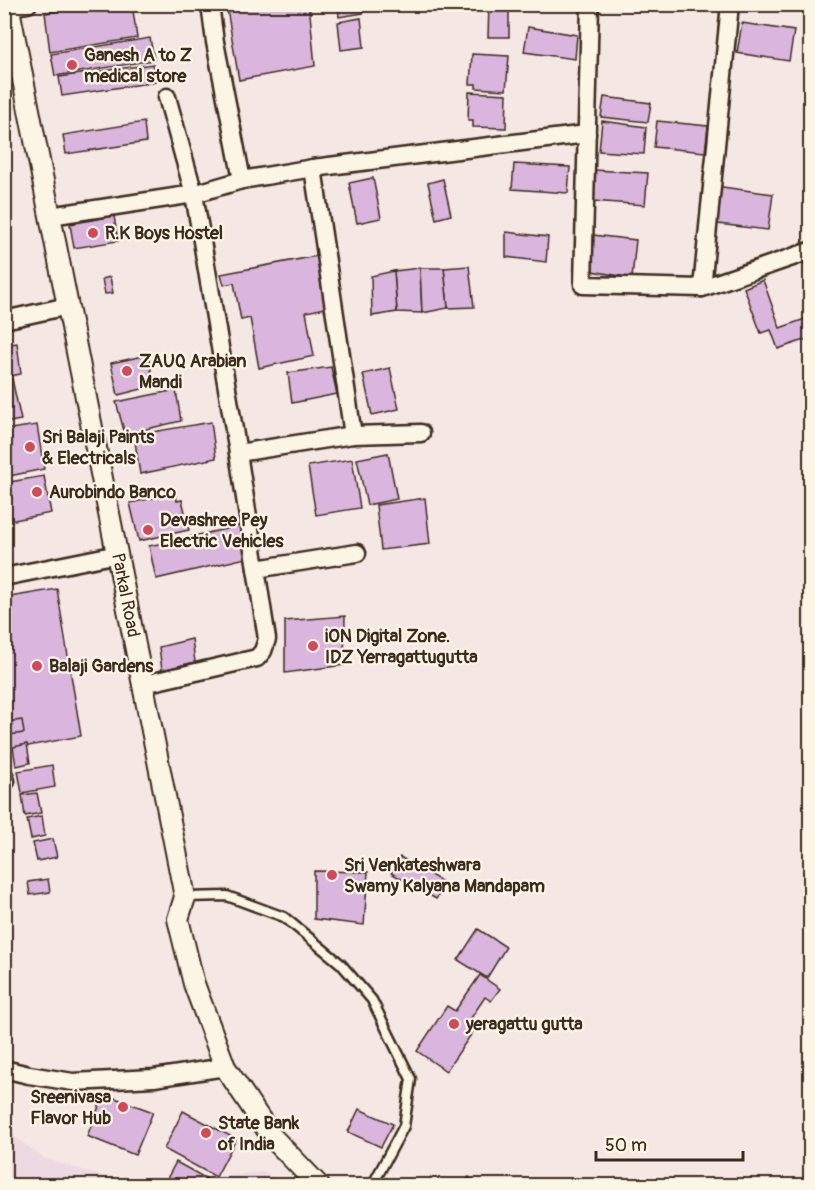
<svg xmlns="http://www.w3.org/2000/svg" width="815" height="1190" font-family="Pangolin,sans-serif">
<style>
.built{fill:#edd9e2}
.building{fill:#dab5de;stroke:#3b2a1e;stroke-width:1.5}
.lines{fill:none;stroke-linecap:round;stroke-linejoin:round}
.service-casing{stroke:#3b2a1e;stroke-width:13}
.minor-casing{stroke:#3b2a1e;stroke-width:21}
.tertiary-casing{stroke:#3b2a1e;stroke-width:24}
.service{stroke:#fcf5e5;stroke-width:8}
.minor{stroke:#fcf5e5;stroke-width:16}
.tertiary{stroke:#fcf5e5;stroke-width:20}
.poi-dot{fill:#d1495b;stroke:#fcf5e5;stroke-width:2}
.labels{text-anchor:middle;stroke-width:4.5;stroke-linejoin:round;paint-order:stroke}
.poi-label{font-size:18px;font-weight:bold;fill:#3b2a1e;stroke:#fcf5e5;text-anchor:start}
.street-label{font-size:18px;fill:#3b2a1e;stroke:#fcf5e5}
</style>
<rect width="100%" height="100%" fill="#f5e8e4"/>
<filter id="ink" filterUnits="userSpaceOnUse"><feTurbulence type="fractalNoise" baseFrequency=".0167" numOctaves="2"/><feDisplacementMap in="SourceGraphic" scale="12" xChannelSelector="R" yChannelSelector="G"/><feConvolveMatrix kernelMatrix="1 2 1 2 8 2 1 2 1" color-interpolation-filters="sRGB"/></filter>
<g filter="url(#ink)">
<g class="built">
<path d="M 4,1129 L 44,1158 L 130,1185 L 5,1185 Z"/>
<path d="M 265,1171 L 281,1185 L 158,1186 Z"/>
</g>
<g class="building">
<path d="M 102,4 L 132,4 L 137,38 L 50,52 L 45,13 Z"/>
<path d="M 281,4 L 309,4 L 315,66 L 239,80 L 227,9 Z"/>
<path d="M 338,4 L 363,4 L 363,13 L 339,17 Z"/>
<path d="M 489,4 L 509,4 L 509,37 L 488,37 Z"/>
<path d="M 361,18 L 364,47 L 341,50 L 338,22 Z"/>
<path d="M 742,23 L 794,31 L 789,61 L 737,53 Z"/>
<path d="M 528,27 L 577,35 L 575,59 L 524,52 Z"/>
<path d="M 150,38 L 154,60 L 55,76 L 51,54 Z"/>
<path d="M 472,54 L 509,56 L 506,90 L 476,88 L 476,84 L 470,84 Z"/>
<path d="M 153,64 L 155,82 L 62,96 L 59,77 Z"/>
<path d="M 469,92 L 507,94 L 506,128 L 473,127 L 473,120 L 468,120 Z"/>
<path d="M 604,97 L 651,103 L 648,122 L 601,117 Z"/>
<path d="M 602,121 L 646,127 L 644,154 L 599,151 Z"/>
<path d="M 657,121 L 708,126 L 705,152 L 654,147 Z"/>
<path d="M 144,122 L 146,142 L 66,154 L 63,135 Z"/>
<path d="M 514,164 L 570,167 L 568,193 L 512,189 Z"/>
<path d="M 593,170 L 648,173 L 645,205 L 592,201 Z"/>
<path d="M 373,178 L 381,218 L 357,223 L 349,183 Z"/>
<path d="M 443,179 L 451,215 L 436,219 L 428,183 Z"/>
<path d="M 715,186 L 773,194 L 768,230 L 710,223 Z"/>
<path d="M 114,216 L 118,241 L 74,248 L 70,224 Z"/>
<path d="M 506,232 L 548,237 L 546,262 L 506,257 Z"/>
<path d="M 593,235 L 636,240 L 632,278 L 592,271 Z"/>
<path d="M 317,256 L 326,308 L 306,312 L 314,356 L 259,368 L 250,318 L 241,320 L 234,283 L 224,285 L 221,274 Z"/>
<path d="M 469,266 L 474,307 L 448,308 L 444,268 Z"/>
<path d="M 420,268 L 422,313 L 397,312 L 394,271 Z"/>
<path d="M 420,268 L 444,268 L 448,308 L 422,313 Z"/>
<path d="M 394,271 L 397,312 L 372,316 L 371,276 Z"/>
<path d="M 110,277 L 113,293 L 105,294 L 102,279 Z"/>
<path d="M 763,280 L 780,328 L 810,317 L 810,338 L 778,349 L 771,330 L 761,333 L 744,288 Z"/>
<path d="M 17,343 L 21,374 L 4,377 L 4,345 Z"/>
<path d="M 148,355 L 154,386 L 118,395 L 111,363 Z"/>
<path d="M 331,367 L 337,394 L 292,403 L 288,373 Z"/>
<path d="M 390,368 L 399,409 L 372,415 L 363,374 Z"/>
<path d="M 12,379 L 21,420 L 4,423 L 4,380 Z"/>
<path d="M 176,390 L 181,421 L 125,434 L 116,402 Z"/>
<path d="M 211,422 L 216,458 L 140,474 L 134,435 Z"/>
<path d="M 37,425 L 44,469 L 4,477 L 4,430 Z"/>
<path d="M 388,453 L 397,499 L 367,505 L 357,459 Z"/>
<path d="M 352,459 L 360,508 L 316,515 L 308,466 Z"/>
<path d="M 44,476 L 51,513 L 4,522 L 4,483 Z"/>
<path d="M 176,493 L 177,501 L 182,500 L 185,512 L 179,513 L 181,521 L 186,519 L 189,530 L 139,541 L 130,503 Z"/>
<path d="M 425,498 L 430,544 L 381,550 L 376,505 Z"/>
<path d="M 239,526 L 246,558 L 156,579 L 149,546 Z"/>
<path d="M 57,589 L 81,736 L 8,750 L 4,734 L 4,598 Z"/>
<path d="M 345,616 L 344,665 L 285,673 L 285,621 Z"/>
<path d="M 192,639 L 195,662 L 162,670 L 159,647 Z"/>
<path d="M 22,720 L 24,733 L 9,735 L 7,722 Z"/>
<path d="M 27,744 L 30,763 L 16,766 L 13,747 Z"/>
<path d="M 52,765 L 55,787 L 22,793 L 18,771 Z"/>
<path d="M 37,793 L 41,813 L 25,816 L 22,795 Z"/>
<path d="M 42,816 L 45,836 L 31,839 L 27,819 Z"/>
<path d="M 53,839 L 57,857 L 37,861 L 33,843 Z"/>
<path d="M 400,857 L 446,884 L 436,899 L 391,873 Z"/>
<path d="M 314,871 L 368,872 L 364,925 L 314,919 Z"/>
<path d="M 48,879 L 50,892 L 30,895 L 28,882 Z"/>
<path d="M 478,929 L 506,947 L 487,978 L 458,960 Z"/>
<path d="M 480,975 L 500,989 L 491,1001 L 485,997 L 469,1021 L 477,1026 L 446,1071 L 417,1051 L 447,1006 L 455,1011 Z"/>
<path d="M 104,1094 L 153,1112 L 135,1155 L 87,1136 Z"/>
<path d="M 359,1109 L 393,1124 L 381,1147 L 348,1132 Z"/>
<path d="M 183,1111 L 236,1139 L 216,1177 L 164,1149 Z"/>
<path d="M 176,1162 L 209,1180 L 206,1186 L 163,1186 Z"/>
<path d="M 469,1177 L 478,1186 L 462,1186 Z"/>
</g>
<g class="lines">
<g class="service-casing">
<path id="service" d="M 186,897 L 227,896 L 284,917 L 341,964 L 372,1000 L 411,1079 L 404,1126 L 372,1186"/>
</g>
<g class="minor-casing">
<g id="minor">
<path d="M 210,4 L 215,42 L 242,180"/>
<path d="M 590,4 L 583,285 L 702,288 L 810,251"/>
<path d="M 9,7 L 28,4"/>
<path d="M 313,168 L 353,435"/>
<path d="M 50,216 L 194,194 L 242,180 L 313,168 L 587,134"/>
<path d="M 702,288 L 730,4"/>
<path d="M 4,320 L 68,306"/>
<path d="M 238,453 L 353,435 L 421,433"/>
<path d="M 256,569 L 357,553"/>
<path d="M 4,577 L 118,554"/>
<path d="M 144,684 L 257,658 L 263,651 L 267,639 L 238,453 L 194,194 L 167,97"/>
<path d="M 4,775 L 6,781"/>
<path d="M 4,1069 L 29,1075 L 73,1082 L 154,1078 L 225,1067"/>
</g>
</g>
<g class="tertiary-casing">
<path id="tertiary" d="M 8,4 L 185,897 L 178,919 L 194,984 L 225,1067 L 272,1137 L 319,1186"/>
</g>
<use href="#service" class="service"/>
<use href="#minor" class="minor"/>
<use href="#tertiary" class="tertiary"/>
</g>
</g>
<g class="poi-dot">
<circle cx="72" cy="65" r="6"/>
<circle cx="93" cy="233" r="6"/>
<circle cx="127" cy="371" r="6"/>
<circle cx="30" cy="447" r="6"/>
<circle cx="37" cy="492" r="6"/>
<circle cx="148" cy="530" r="6"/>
<circle cx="313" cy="646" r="6"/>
<circle cx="37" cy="666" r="6"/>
<circle cx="332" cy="875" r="6"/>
<circle cx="454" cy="1024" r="6"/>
<circle cx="123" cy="1107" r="6"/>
<circle cx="206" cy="1133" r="6"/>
</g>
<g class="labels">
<g class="poi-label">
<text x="84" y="61">Ganesh A to Z<tspan x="84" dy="21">medical store</tspan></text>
<text x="105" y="239">R.K Boys Hostel</text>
<text x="139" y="367">ZAUQ Arabian<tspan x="139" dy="21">Mandi</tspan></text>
<text x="42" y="443">Sri Balaji Paints<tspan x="42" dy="21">&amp; Electricals</tspan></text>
<text x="49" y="498">Aurobindo Banco</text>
<text x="160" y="526">Devashree Pey<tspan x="160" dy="21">Electric Vehicles</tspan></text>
<text x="325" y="642">iON Digital Zone.<tspan x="325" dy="21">IDZ Yerragattugutta</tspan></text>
<text x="49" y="672">Balaji Gardens</text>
<text x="344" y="871">Sri Venkateshwara<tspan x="344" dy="21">Swamy Kalyana Mandapam</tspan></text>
<text x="466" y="1030">yeragattu gutta</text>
<text x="111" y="1103" text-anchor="end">Sreenivasa<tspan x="111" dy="21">Flavor Hub</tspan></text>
<text x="218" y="1129">State Bank<tspan x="218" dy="21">of India</tspan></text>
</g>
<g class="street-label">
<text transform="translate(126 595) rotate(79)" y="6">Parkal Road</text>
</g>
</g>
<rect width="815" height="1190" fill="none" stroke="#fcf5e5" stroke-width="24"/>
<rect x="12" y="12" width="791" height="1166" fill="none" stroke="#3b2a1e" stroke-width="2" filter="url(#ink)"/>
<path d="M596 1151v9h147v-9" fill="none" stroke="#3b2a1e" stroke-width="3"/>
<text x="605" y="1151" font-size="18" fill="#3b2a1e" stroke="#fcf5e5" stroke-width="4.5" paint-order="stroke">50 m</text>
</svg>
